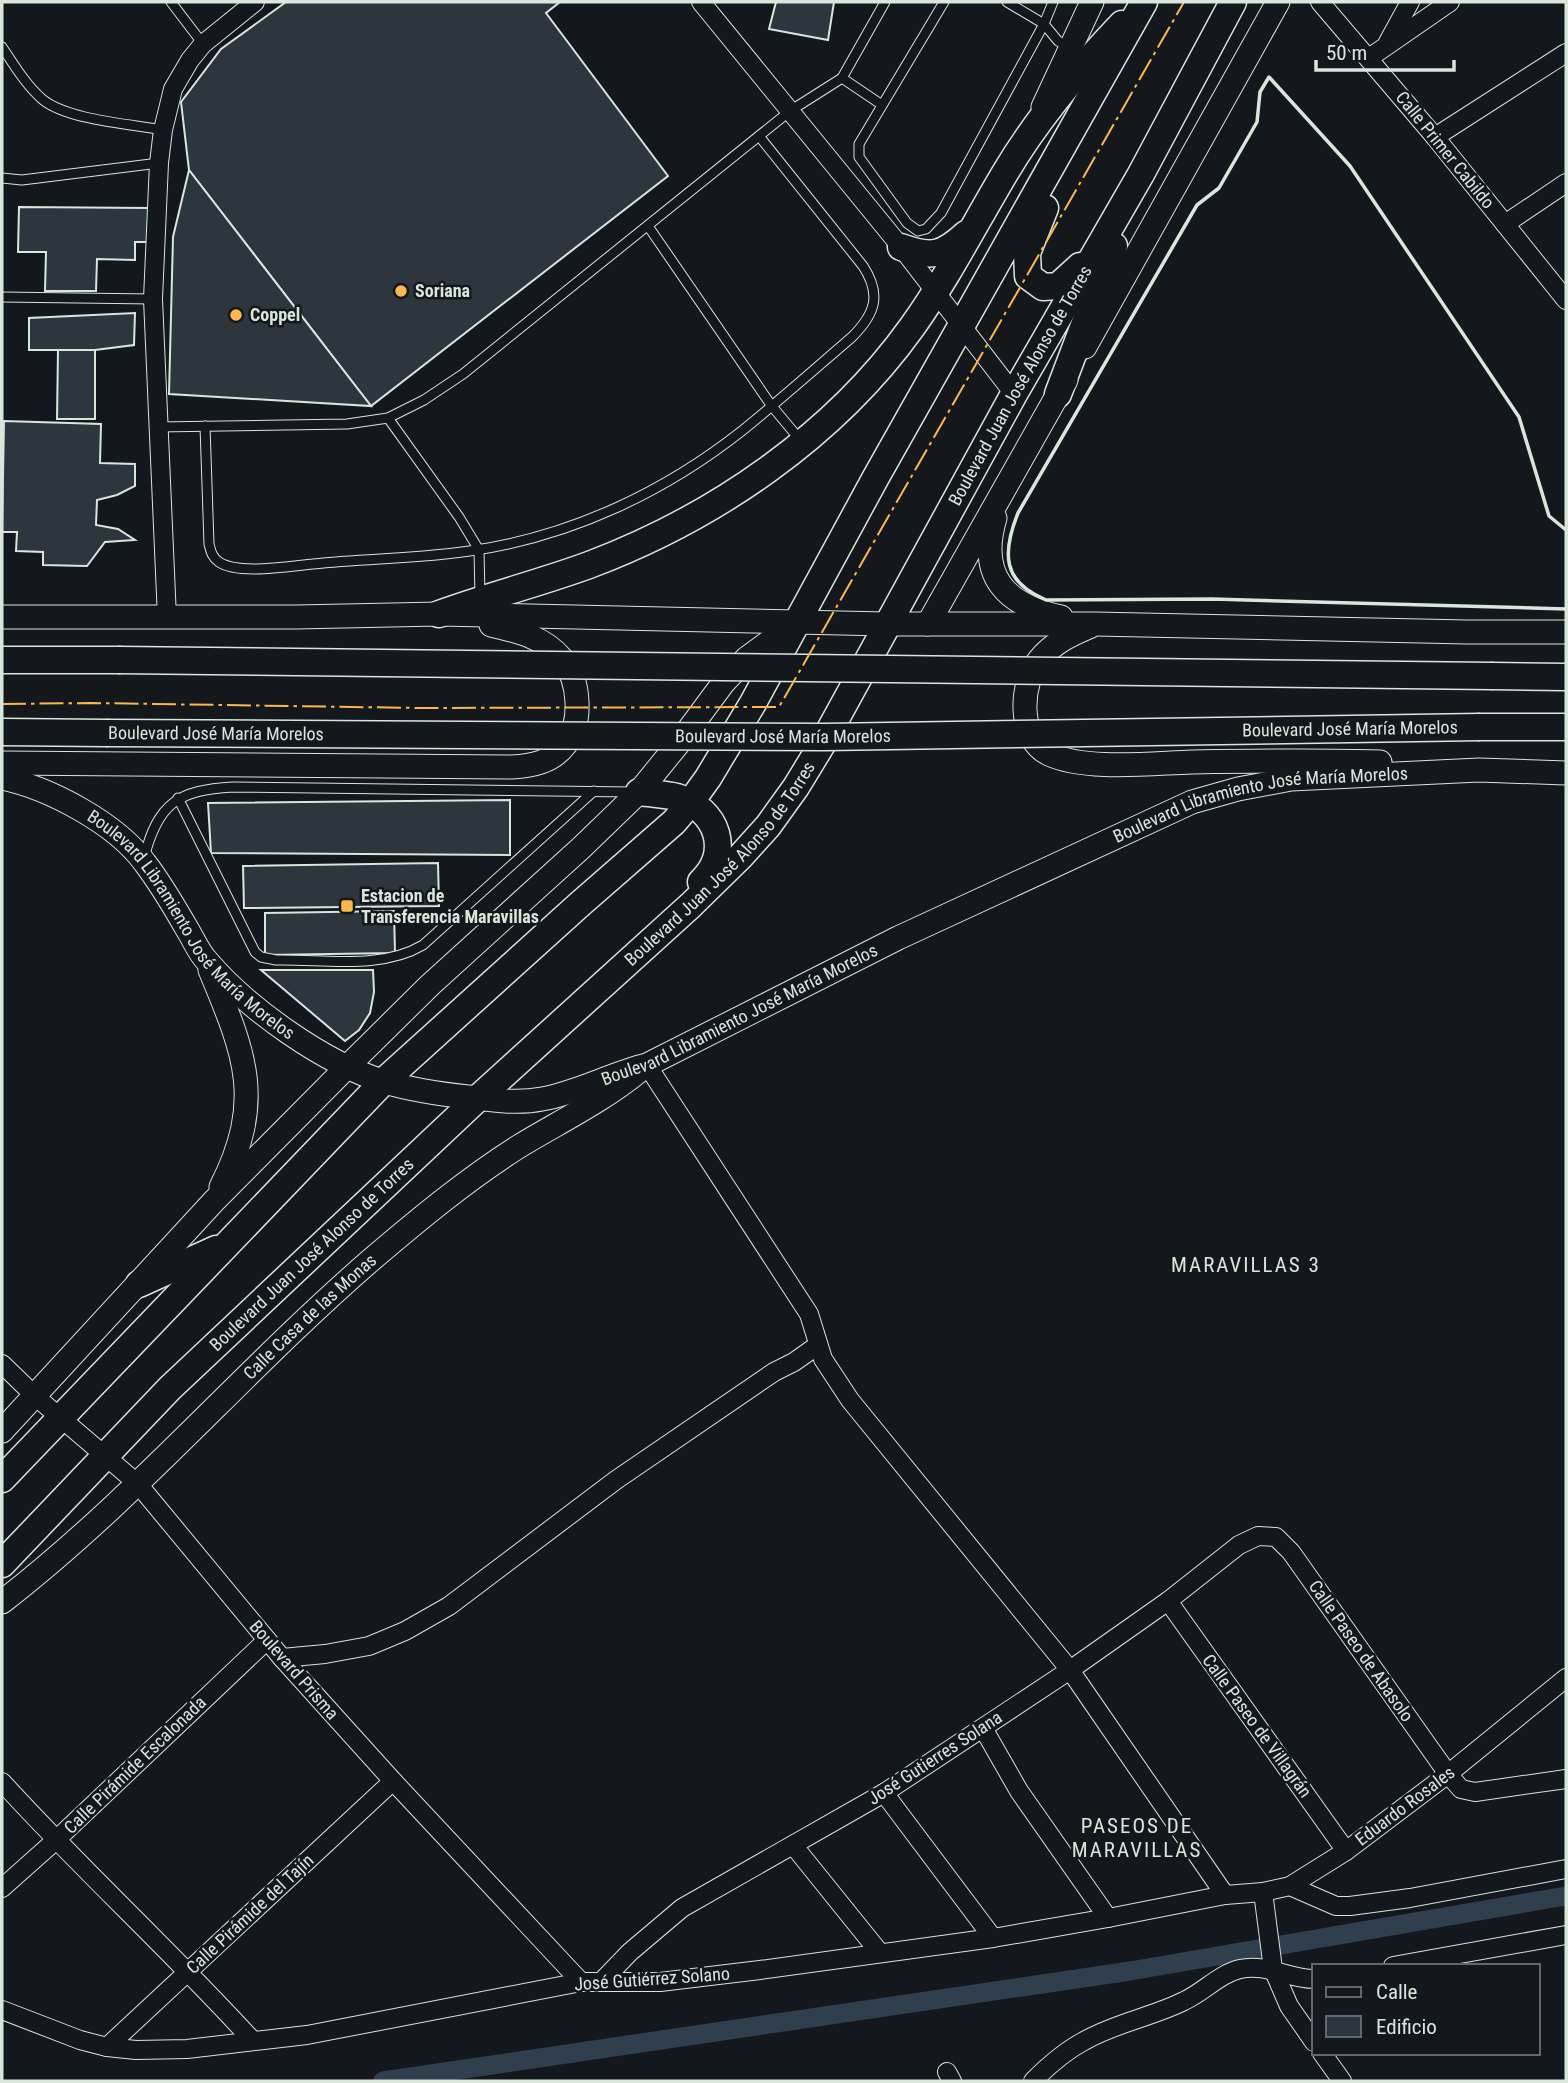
<svg xmlns="http://www.w3.org/2000/svg" width="1568" height="2083" font-family="'Roboto Condensed',sans-serif">
<style>
.lines{fill:none;stroke-linecap:round;stroke-linejoin:round}
.canal{stroke:#2f3f4d;stroke-width:19}
.building{fill:#2c363c;stroke:#d8e6dc;stroke-width:2}
.lane-casing{stroke:#d8e6dc;stroke-width:11}
.street-casing{stroke:#d8e6dc;stroke-width:20}
.secondary-casing{stroke:#d8e6dc;stroke-width:25}
.primary-casing{stroke:#d8e6dc;stroke-width:29}
.lane{stroke:#14181c;stroke-width:9}
.street{stroke:#14181c;stroke-width:18}
.secondary{stroke:#14181c;stroke-width:23}
.primary{stroke:#14181c;stroke-width:26}
.primary-bridge-casing{stroke:#d8e6dc;stroke-width:29;stroke-linecap:butt}
.primary-bridge{stroke:#14181c;stroke-width:26}
.wall{stroke:#d8e6dc;stroke-width:3.5}
.power{stroke:#ffb74d;stroke-width:2;stroke-dasharray:24 5 3.5 5;stroke-linecap:butt}
.poi-dot{fill:#ffb74d;stroke:#14181c;stroke-width:2.5}
.labels{text-anchor:middle;stroke-width:5;stroke-linejoin:round;paint-order:stroke}
.street-label{font-size:18px;fill:#d8e6dc;stroke:#14181c}
.poi-label{font-size:18px;font-weight:bold;fill:#d8e6dc;stroke:#14181c;text-anchor:start}
.quarter-label{font-size:21px;letter-spacing:2px;fill:#d8e6dc;stroke:#14181c}
</style>
<rect width="100%" height="100%" fill="#14181c"/>
<g class="lines">
<path class="canal" d="M 383,2081 L 1130,1971 L 1566,1896"/>
</g>
<g class="building">
<path d="M 286,2 L 560,2 L 546,13 L 668,176 L 371,406 L 189,170 L 181,102 L 221,49 Z"/>
<path d="M 776,2 L 834,2 L 828,40 L 769,29 Z"/>
<path d="M 189,170 L 371,406 L 169,394 L 173,237 Z"/>
<path d="M 19,207 L 150,208 L 149,242 L 135,242 L 135,260 L 97,259 L 96,291 L 45,291 L 46,252 L 18,252 Z"/>
<path d="M 135,313 L 134,345 L 95,350 L 29,350 L 29,318 Z"/>
<path d="M 58,350 L 95,350 L 95,419 L 57,419 Z"/>
<path d="M 4,421 L 101,424 L 100,463 L 135,464 L 135,486 L 117,495 L 97,500 L 96,525 L 118,529 L 135,540 L 105,542 L 87,566 L 43,565 L 43,552 L 16,551 L 17,532 L 2,532 Z"/>
<path d="M 510,800 L 510,855 L 211,853 L 208,803 Z"/>
<path d="M 438,863 L 439,906 L 244,908 L 243,866 Z"/>
<path d="M 394,911 L 395,953 L 265,955 L 265,913 Z"/>
<path d="M 261,970 L 373,970 L 374,992 L 370,1013 L 359,1030 L 345,1041 Z"/>
</g>
<g class="lines">
<g class="lane-casing">
<g id="lane">
<path d="M 171,2 L 203,44"/>
<path d="M 944,2 L 859,144 L 859,157 L 907,223 L 918,231 L 926,229 L 941,213 L 1044,24 L 1053,2"/>
<path d="M 1007,2 L 1044,24 L 1058,41 L 1069,47"/>
<path d="M 2,47 C 14,65 26,85 42,99 C 67,120 130,124 163,130"/>
<path d="M 842,78 L 882,105"/>
<path d="M 2,178 L 22,180 L 159,163"/>
<path d="M 648,226 L 771,405 L 801,441"/>
<path d="M 2,297 L 153,299"/>
<path d="M 388,418 L 459,517 L 479,550 L 480,598"/>
<path d="M 205,426 L 209,544 C 211,552 212,557 219,562 C 238,575 290,566 313,564 C 367,558 422,559 476,550 C 574,535 666,491 743,430 C 780,400 816,368 852,337 C 875,314 882,295 863,266 L 759,136"/>
<path d="M 158,427 L 347,424 L 388,418 L 424,400 L 463,374 L 790,111 L 842,78 L 885,2"/>
<path d="M 178,798 L 255,952 L 261,957 L 276,960 C 324,959 381,970 423,945 L 594,791"/>
<path d="M 144,858 C 158,803 178,790 233,787 L 634,792"/>
</g>
</g>
<g class="street-casing">
<g id="street">
<path d="M 701,2 L 901,247 L 1014,394"/>
<path d="M 1320,2 L 1435,137 L 1566,300"/>
<path d="M 1388,42 L 1410,2"/>
<path d="M 1369,58 L 1450,2"/>
<path d="M 1435,137 L 1566,53"/>
<path d="M 1505,224 L 1566,183"/>
<path d="M 167,618 L 153,299 L 159,163 L 163,130 L 173,89 L 190,60 L 203,44 L 255,2"/>
<path d="M 647,1065 L 809,1314 L 823,1359 L 850,1400 L 1070,1670 L 1225,1895"/>
<path d="M 2,1364 L 35,1396 L 138,1484 L 282,1658 L 393,1781 L 581,1982"/>
<path d="M 1168,1601 L 1346,1851"/>
<path d="M 282,1658 L 325,1654 L 369,1646 L 405,1631 L 449,1606 L 616,1480 L 774,1372 L 794,1362 L 818,1345"/>
<path d="M 983,1728 L 1019,1791 L 1108,1918"/>
<path d="M 2,1782 C 83,1871 172,1952 253,2041"/>
<path d="M 884,1793 L 993,1938"/>
<path d="M 793,1845 L 880,1953"/>
<path d="M 1290,1886 L 1336,1906 L 1350,1906 L 1410,1898 L 1566,1869"/>
<path d="M 2,1888 L 56,1840 L 267,1640"/>
<path d="M 1263,1892 L 1273,1969 L 1289,2006 L 1314,2042"/>
<path d="M 1393,1966 L 1566,1935"/>
<path d="M 603,1980 L 630,1952 L 682,1908 L 884,1793 L 1070,1670 L 1168,1601 L 1239,1545 L 1258,1536 L 1276,1537 L 1291,1552 L 1448,1774 L 1461,1789 L 1475,1792 L 1566,1779"/>
<path d="M 2,2010 L 80,2040 L 107,2047 L 136,2050 L 187,2049 L 307,2035 L 581,1982 L 660,1982 L 760,1970 L 993,1938 L 1108,1918 L 1225,1895 L 1263,1892 L 1290,1886 L 1346,1851 L 1448,1774 L 1566,1678"/>
<path d="M 107,2047 L 393,1781"/>
<path d="M 1322,2053 L 1342,2081"/>
<path d="M 947,2072 L 952,2081"/>
<path d="M 1033,2081 C 1048,2066 1065,2051 1084,2041 C 1115,2023 1152,2017 1184,2001 C 1204,1992 1219,1974 1240,1969 C 1266,1963 1289,1979 1314,1979"/>
</g>
</g>
<g class="secondary-casing">
<g id="secondary">
<path d="M 1043,107 L 1092,2"/>
<path d="M 1085,347 L 1278,2"/>
<path d="M 995,518 C 978,576 1005,605 1061,617"/>
<path d="M 2,617 L 296,617 L 439,614 L 886,624 L 1095,624 L 1467,632 L 1566,632"/>
<path d="M 928,624 L 1066,380"/>
<path d="M 1089,627 C 1070,635 1053,643 1040,659 C 1020,682 1017,739 1049,754 C 1085,771 1153,763 1192,762 C 1255,761 1317,760 1380,762"/>
<path d="M 2,763 L 512,767 C 532,766 552,762 565,745 C 583,723 580,680 562,659 C 544,637 517,631 491,625"/>
<path id="s1" d="M 2,778 C 49,788 116,823 145,863 C 162,885 176,910 190,934 C 195,943 200,954 207,961 C 248,1009 324,1063 385,1082 C 412,1090 440,1094 468,1097 C 492,1100 517,1104 542,1099 C 577,1093 611,1074 647,1065 L 898,938 L 1192,802 L 1238,789 L 1291,779 L 1479,770 L 1566,773"/>
<path d="M 210,970 C 245,1054 265,1100 221,1187"/>
<path d="M 2,1431 L 214,1201 L 348,1066 L 430,985 L 581,848 L 639,792 L 678,744 L 724,682 L 747,658 L 796,622"/>
<path id="s2" d="M 2,1602 C 135,1499 244,1370 371,1260 C 418,1220 466,1180 518,1147 C 559,1122 601,1102 639,1071"/>
</g>
</g>
<g class="primary-casing">
<g id="primary">
<path d="M 1045,208 L 1027,253 L 1028,276 L 1043,287 L 1058,286 L 1080,266"/>
<path d="M 901,247 C 931,258 942,256 966,234"/>
<path d="M 1058,394 L 1114,246"/>
<path d="M 439,614 C 488,596 540,583 589,565 C 714,518 834,436 912,327 C 947,278 974,225 1005,173 C 1037,119 1079,69 1122,24"/>
<path d="M 2,660 L 118,660"/>
<path d="M 1493,676 L 1566,677"/>
<path d="M 1480,727 L 1566,727"/>
<path d="M 2,732 L 106,733"/>
<path d="M 639,792 C 652,794 665,794 677,797 C 718,810 732,852 701,882"/>
<path d="M 139,1284 L 216,1249"/>
<path d="M 2,1479 L 384,1081 L 580,904 L 674,822 L 690,803 L 708,778 L 753,703 L 876,477 L 1144,2"/>
<path id="s3" d="M 2,1564 L 170,1388 L 477,1099 L 691,905 L 740,857 L 768,826 L 796,787 L 821,746 L 1014,394 L 1141,174 L 1233,2"/>
</g>
</g>
<use href="#lane" class="lane"/>
<use href="#street" class="street"/>
<use href="#secondary" class="secondary"/>
<use href="#primary" class="primary"/>
<g class="primary-bridge-casing">
<g id="primary-bridge">
<path d="M 118,660 L 1493,676"/>
<path id="s4" d="M 106,733 L 825,737 L 1480,727"/>
</g>
</g>
<use href="#primary-bridge" class="primary-bridge"/>
<path class="wall" d="M 1566,530 L 1549,516 L 1519,417 L 1350,166 L 1269,77 L 1260,92 L 1257,122 L 1219,188 L 1197,205 L 1018,513 C 1002,553 1002,582 1046,600 L 1212,599 L 1566,609"/>
<path class="power" d="M 2,704 L 91,703 L 418,708 L 779,707 L 1184,2"/>
</g>
<g class="poi-dot">
<circle cx="401" cy="291" r="7"/>
<circle cx="236" cy="315" r="7"/>
<rect x="340" y="899" width="14" height="14" rx="3.5"/>
</g>
<g class="labels">
<g class="street-label">
<text transform="translate(1445 150) rotate(51)" y="6">Calle Primer Cabildo</text>
<text dy="6" stroke="none"><textPath href="#s3" startOffset="1572">Boulevard Juan José Alonso de Torres</textPath></text>
<text dy="6" stroke="none"><textPath href="#s4" startOffset="1244">Boulevard José María Morelos</textPath></text>
<text dy="6" stroke="none"><textPath href="#s4" startOffset="110">Boulevard José María Morelos</textPath></text>
<text dy="6" stroke="none"><textPath href="#s4" startOffset="677">Boulevard José María Morelos</textPath></text>
<text dy="6" stroke="none"><textPath href="#s1" startOffset="1444">Boulevard Libramiento José María Morelos</textPath></text>
<text dy="6" stroke="none"><textPath href="#s3" startOffset="1004">Boulevard Juan José Alonso de Torres</textPath></text>
<text dy="6" stroke="none"><textPath href="#s1" startOffset="247">Boulevard Libramiento José María Morelos</textPath></text>
<text dy="6" stroke="none"><textPath href="#s1" startOffset="877">Boulevard Libramiento José María Morelos</textPath></text>
<text dy="6" stroke="none"><textPath href="#s3" startOffset="438">Boulevard Juan José Alonso de Torres</textPath></text>
<text dy="6" stroke="none"><textPath href="#s2" startOffset="420">Calle Casa de las Monas</textPath></text>
<text transform="translate(1361 1651) rotate(55)" y="6">Calle Paseo de Abasolo</text>
<text transform="translate(294 1670) rotate(49)" y="6">Boulevard Prisma</text>
<text transform="translate(1257 1726) rotate(54)" y="6">Calle Paseo de Villagrán</text>
<text transform="translate(935 1758) rotate(-33)" y="6">José Gutierres Solana</text>
<text transform="translate(135 1765) rotate(-44)" y="6">Calle Pirámide Escalonada</text>
<text transform="translate(1405 1806) rotate(-37)" y="6">Eduardo Rosales</text>
<text transform="translate(250 1914) rotate(-43)" y="6">Calle Pirámide del Tajín</text>
<text transform="translate(652 1979) rotate(-4)" y="6">José Gutiérrez Solano</text>
</g>
<g class="poi-label">
<text x="415" y="297">Soriana</text>
<text x="250" y="321">Coppel</text>
<text x="361" y="902">Estacion de<tspan x="361" dy="21">Transferencia Maravillas</tspan></text>
</g>
<g class="quarter-label">
<text x="1246" y="1272">MARAVILLAS 3</text>
<text x="1137" y="1833">PASEOS DE<tspan x="1137" dy="24">MARAVILLAS</tspan></text>
</g>
</g>
<rect width="1568" height="2083" fill="none" stroke="#d8e6dc" stroke-width="7"/>
<rect x="1312" y="1964" width="228" height="91" fill="#14181c" stroke="#626a69" stroke-width="2"/>
<rect x="1326" y="1987" width="35" height="10" fill="#14181c" stroke="#626a69" stroke-width="2"/>
<text x="1376" y="1999" font-size="21" fill="#d8e6dc">Calle</text>
<rect x="1326" y="2016" width="35" height="21" fill="#2c363c" stroke="#626a69" stroke-width="2"/>
<text x="1376" y="2034" font-size="21" fill="#d8e6dc">Edificio</text>
<path d="M1316 60v10h138v-10" fill="none" stroke="#d8e6dc" stroke-width="3.5"/>
<text x="1326" y="60" font-size="21" fill="#d8e6dc" stroke="#14181c" stroke-width="5" paint-order="stroke">50 m</text>
</svg>
